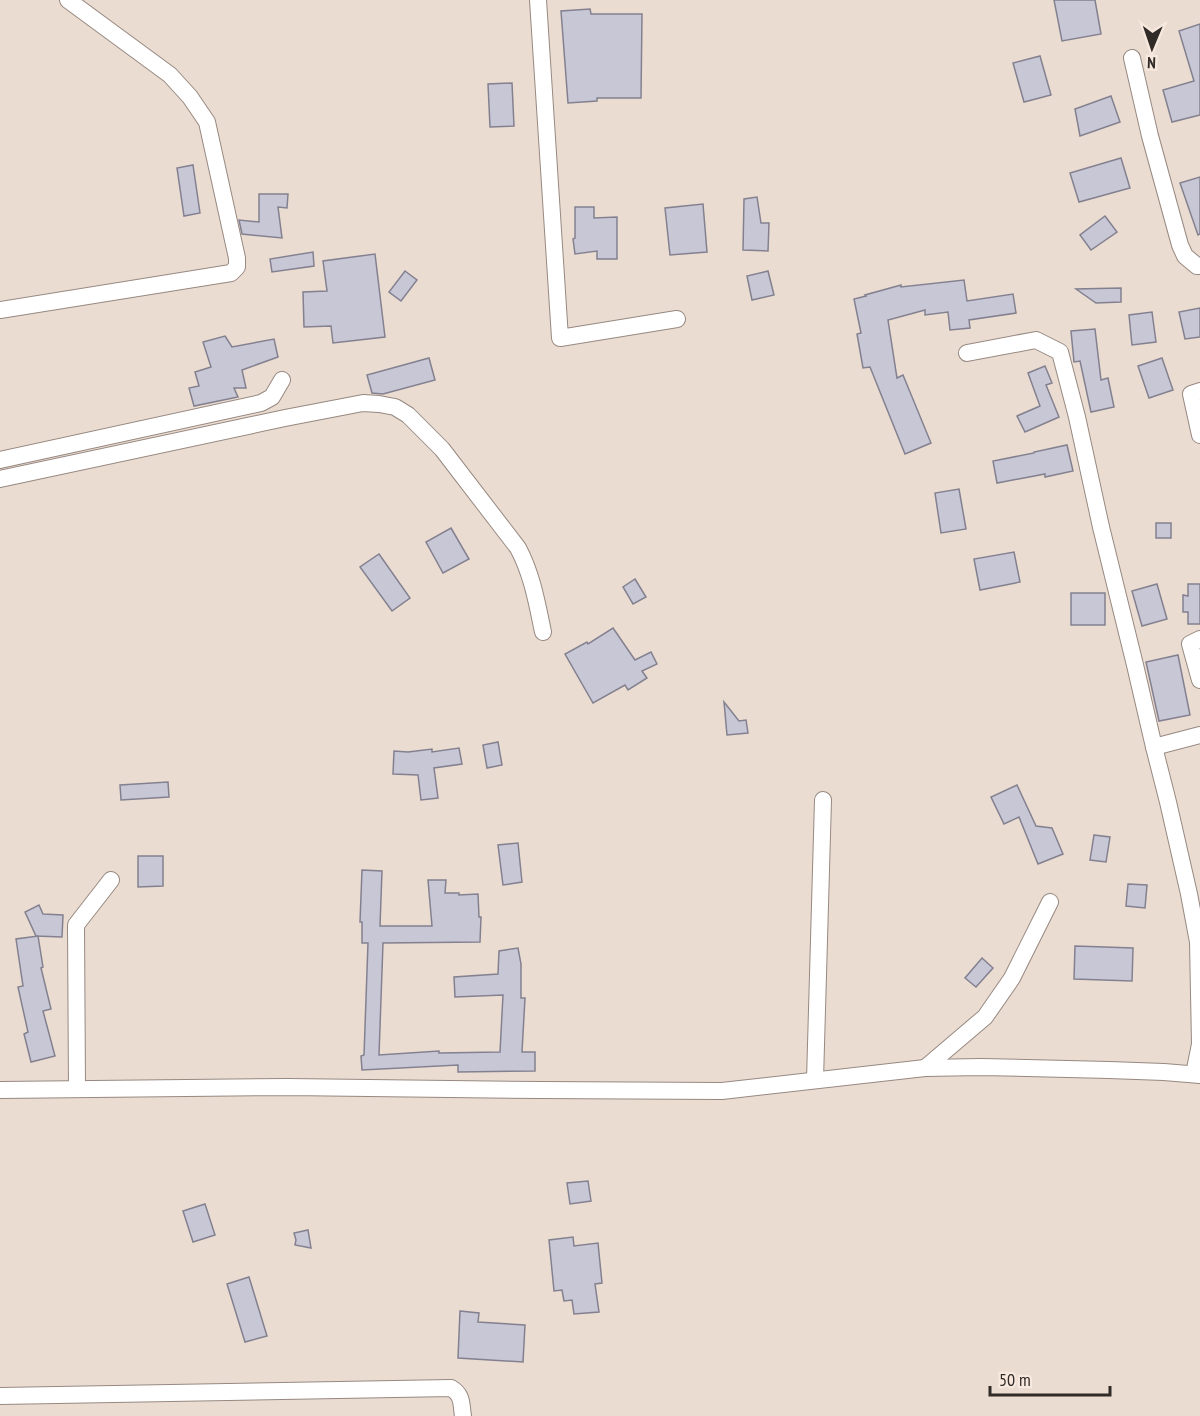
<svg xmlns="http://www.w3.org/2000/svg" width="1200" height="1416" font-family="'PT Sans Narrow',sans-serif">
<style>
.building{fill:#c8c7d6;stroke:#83818f;stroke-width:1.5}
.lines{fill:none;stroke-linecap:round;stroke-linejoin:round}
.minor-casing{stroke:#978980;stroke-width:18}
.minor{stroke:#fff;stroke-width:16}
</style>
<rect width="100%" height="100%" fill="#ebdcd2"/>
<g class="building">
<path d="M 1054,0 L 1095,0 L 1101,34 L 1062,41 Z"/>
<path d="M 590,9 L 591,14 L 642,14 L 641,98 L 597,98 L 597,101 L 568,103 L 561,11 Z"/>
<path d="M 1200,24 L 1200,115 L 1172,122 L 1163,90 L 1194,81 L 1179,31 Z"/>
<path d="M 1040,56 L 1051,95 L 1024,102 L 1013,63 Z"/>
<path d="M 512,83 L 514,126 L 490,127 L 488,84 Z"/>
<path d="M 1111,96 L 1120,122 L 1080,136 L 1075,109 Z"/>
<path d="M 1121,158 L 1130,188 L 1079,202 L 1070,173 Z"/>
<path d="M 193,165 L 200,213 L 184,216 L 177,168 Z"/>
<path d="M 1200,177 L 1200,234 L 1198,235 L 1180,183 Z"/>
<path d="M 259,194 L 288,194 L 287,208 L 278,207 L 282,238 L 242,234 L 239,220 L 259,222 Z"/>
<path d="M 757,197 L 761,223 L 769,223 L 768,251 L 743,250 L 744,199 Z"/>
<path d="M 703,204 L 707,252 L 670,255 L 665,208 Z"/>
<path d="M 575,207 L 594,207 L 594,218 L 617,217 L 617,259 L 597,259 L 597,251 L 575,254 L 573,239 L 575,238 Z"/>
<path d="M 1105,216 L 1117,232 L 1091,250 L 1080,235 Z"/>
<path d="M 313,252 L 314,266 L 272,272 L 270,259 Z"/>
<path d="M 375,254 L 385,337 L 333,343 L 331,326 L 304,327 L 303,292 L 327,291 L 323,261 Z"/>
<path d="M 405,271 L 417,280 L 401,301 L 389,292 Z"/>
<path d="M 768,271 L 774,295 L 752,300 L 747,276 Z"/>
<path d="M 964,280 L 967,301 L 1013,294 L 1016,313 L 969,320 L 970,328 L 950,330 L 948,312 L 925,315 L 925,310 L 888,320 L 897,378 L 903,375 L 931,443 L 905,454 L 870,367 L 863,368 L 857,334 L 861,333 L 854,299 L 866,296 L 865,295 L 901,285 L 901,287 Z"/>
<path d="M 1121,288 L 1121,302 L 1096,303 L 1076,289 Z"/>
<path d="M 1200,308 L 1200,337 L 1185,339 L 1179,312 Z"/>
<path d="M 1152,312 L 1156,342 L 1132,345 L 1129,315 Z"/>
<path d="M 1095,329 L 1101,380 L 1108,378 L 1114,407 L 1091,412 L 1080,361 L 1074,362 L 1071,331 Z"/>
<path d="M 225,336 L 232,347 L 274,339 L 278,357 L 242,370 L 246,388 L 234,388 L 238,397 L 194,406 L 189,388 L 199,386 L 195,372 L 211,367 L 203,342 Z"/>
<path d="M 429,358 L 435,380 L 383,394 L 372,393 L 367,375 Z"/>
<path d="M 1162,358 L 1173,390 L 1149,398 L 1138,366 Z"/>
<path d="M 1045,366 L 1052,383 L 1046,385 L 1059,417 L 1025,432 L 1017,416 L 1040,406 L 1028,373 Z"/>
<path d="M 1067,445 L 1073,471 L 1045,477 L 1045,474 L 997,483 L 993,461 L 1034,453 L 1034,452 Z"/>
<path d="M 959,489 L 966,529 L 941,533 L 935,493 Z"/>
<rect x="1156" y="523" width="15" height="15"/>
<path d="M 451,528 L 469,559 L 443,573 L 426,542 Z"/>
<path d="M 1014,552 L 1020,582 L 980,590 L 974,559 Z"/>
<path d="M 379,554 L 410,598 L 392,611 L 360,567 Z"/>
<path d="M 635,579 L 646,597 L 633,604 L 623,587 Z"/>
<path d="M 1157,584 L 1167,619 L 1142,626 L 1132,591 Z"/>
<path d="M 1188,584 L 1200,584 L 1200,624 L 1188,624 L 1188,612 L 1183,612 L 1183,595 L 1188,596 Z"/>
<rect x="1071" y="593" width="34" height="32"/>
<path d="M 613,628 L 635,660 L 651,652 L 657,664 L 642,671 L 647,678 L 628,690 L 625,685 L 593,703 L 565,654 L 587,642 L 588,644 Z"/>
<path d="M 1178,655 L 1190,715 L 1159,721 L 1146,662 Z"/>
<path d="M 724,702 L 739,721 L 746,720 L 748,733 L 727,735 Z"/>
<path d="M 498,742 L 502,765 L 487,768 L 483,745 Z"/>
<path d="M 459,748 L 462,764 L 434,768 L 438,798 L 421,800 L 418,775 L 393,774 L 394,751 L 408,752 L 432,749 L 432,752 Z"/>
<path d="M 168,782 L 169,797 L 121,800 L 120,785 Z"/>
<path d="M 1017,785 L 1036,826 L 1052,828 L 1063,854 L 1038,864 L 1019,817 L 1004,824 L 991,797 Z"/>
<path d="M 1094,835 L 1110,837 L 1106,862 L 1090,860 Z"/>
<path d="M 518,843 L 522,882 L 503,885 L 498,845 Z"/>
<path d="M 138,856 L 163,856 L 163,886 L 138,887 Z"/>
<path d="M 362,870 L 382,871 L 380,926 L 432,926 L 428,880 L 446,880 L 445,893 L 459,893 L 459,895 L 478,894 L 479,917 L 481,917 L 480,942 L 383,943 L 379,1055 L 439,1051 L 439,1053 L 500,1052 L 503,995 L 455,997 L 454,977 L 498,974 L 499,951 L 518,948 L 521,964 L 521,998 L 525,998 L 522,1052 L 535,1052 L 535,1071 L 458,1072 L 458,1065 L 362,1070 L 361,1056 L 364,1055 L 368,943 L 362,943 L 362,922 L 360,922 Z"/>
<path d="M 1128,884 L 1147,885 L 1145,908 L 1126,906 Z"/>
<path d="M 39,905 L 43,914 L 63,915 L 62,937 L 36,936 L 25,912 Z"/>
<path d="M 38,936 L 43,967 L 41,968 L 51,1009 L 43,1011 L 55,1056 L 31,1062 L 24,1034 L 28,1032 L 18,987 L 23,986 L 16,939 Z"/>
<path d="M 1075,946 L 1133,948 L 1132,981 L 1074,979 Z"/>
<path d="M 982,958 L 993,968 L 976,987 L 965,978 Z"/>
<path d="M 588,1181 L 591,1201 L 570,1204 L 567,1183 Z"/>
<path d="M 205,1204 L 215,1235 L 193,1242 L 183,1211 Z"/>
<path d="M 308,1230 L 311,1248 L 295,1245 L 296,1240 L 294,1233 Z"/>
<path d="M 573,1237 L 574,1246 L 598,1243 L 602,1283 L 595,1284 L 599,1312 L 574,1314 L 572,1300 L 564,1301 L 562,1290 L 554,1291 L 549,1240 Z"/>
<path d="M 249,1277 L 267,1336 L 245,1342 L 227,1284 Z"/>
<path d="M 460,1311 L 479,1313 L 478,1322 L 525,1325 L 523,1362 L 458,1358 Z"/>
</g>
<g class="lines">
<g class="minor-casing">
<g id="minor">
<path d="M 538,0 L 560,338 L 677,319"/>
<path d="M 1132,58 L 1150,136 L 1180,245 L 1185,256 L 1197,266 L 1200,266"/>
<path d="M 0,310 L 231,273 L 237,267 L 237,258 L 207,122 L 190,97 L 170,75 L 68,0"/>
<path d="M 967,353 L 1036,340 L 1060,352 L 1077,417 L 1101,527 L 1135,665 L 1154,747 L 1168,802 L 1189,894 L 1198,942 L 1200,1044 L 1194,1074"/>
<path d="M 1200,391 L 1191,394 L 1200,435"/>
<path d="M 0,460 L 261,403 L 272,397 L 282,380"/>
<path d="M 0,479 L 285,418 L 363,403 L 379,404 L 395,407 L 408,415 L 442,449 L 518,548 C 532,574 537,603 543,632"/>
<path d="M 1200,639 L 1190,644 L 1200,680"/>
<path d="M 1154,747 L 1200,735"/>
<path d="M 925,1068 L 985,1017 L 1012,978 L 1050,902"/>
<path d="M 815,1080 L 823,800"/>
<path d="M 77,1089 L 76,925 L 111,880"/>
<path d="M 0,1090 L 288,1087 L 539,1090 L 722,1091 L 925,1068 L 981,1067 L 1109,1070 L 1164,1072 L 1200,1075"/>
<path d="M 0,1396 L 451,1388 C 463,1395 461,1404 463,1416"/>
</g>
</g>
<use href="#minor" class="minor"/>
</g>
<g transform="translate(1152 48) rotate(182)" stroke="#f8e9df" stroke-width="4.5" paint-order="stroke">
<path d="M0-4.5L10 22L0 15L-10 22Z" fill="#312b28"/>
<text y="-9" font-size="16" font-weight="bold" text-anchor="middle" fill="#312b28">N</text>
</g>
<path d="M990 1386v9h120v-9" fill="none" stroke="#312b28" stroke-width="3"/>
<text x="999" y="1386" font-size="18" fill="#312b28" stroke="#f8e9df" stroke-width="4.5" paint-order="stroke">50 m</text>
</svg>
